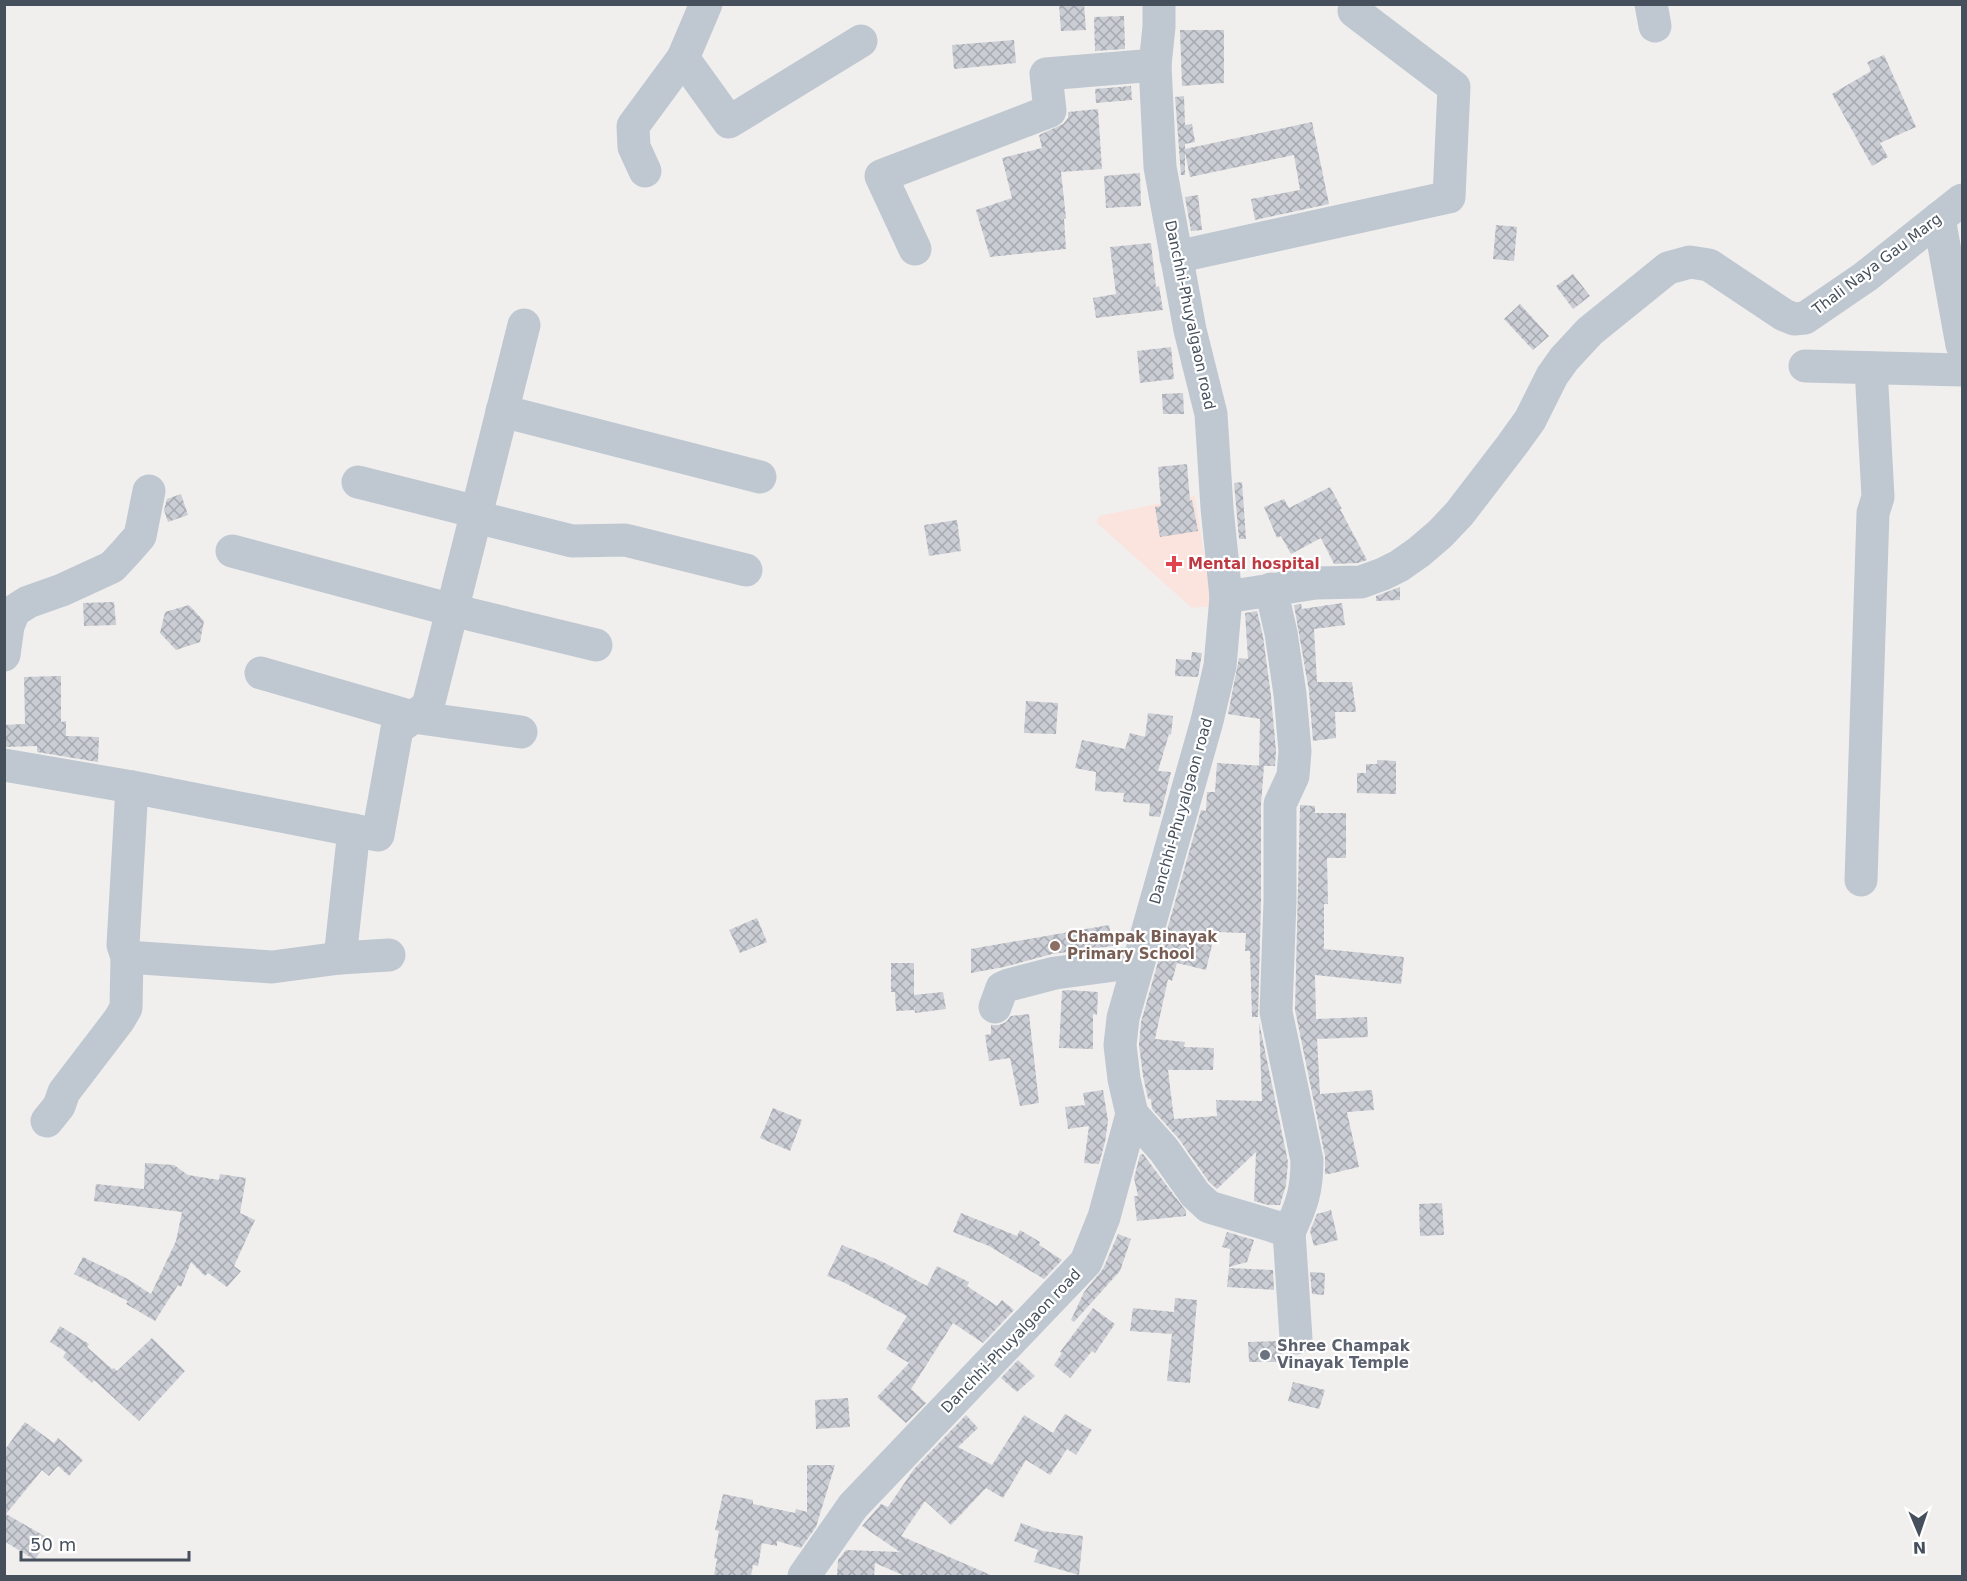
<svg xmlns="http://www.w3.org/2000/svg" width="1967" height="1581" font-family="'DejaVu Sans',sans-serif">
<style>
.medical{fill:#fbe3de}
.building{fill:url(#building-cross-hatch)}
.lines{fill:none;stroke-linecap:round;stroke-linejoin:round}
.minor{stroke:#bfc8d1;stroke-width:33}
.health-dot{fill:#e0444e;stroke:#fff;stroke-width:2}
.education-dot{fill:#8d6e63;stroke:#fff;stroke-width:2}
.worship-dot{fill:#6b7280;stroke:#fff;stroke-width:2}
.labels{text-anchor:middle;stroke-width:4.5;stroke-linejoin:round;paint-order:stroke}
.street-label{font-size:15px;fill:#46505c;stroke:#fff}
.health-label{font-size:15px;font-weight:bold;fill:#be3a42;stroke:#fff;text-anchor:start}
.education-label{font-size:15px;font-weight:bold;fill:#785e54;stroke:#fff;text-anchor:start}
.worship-label{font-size:15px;font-weight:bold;fill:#5b616d;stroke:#fff;text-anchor:start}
</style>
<defs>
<pattern id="building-cross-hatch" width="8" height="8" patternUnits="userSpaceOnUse" patternTransform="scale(1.5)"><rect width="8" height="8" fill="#cacdd4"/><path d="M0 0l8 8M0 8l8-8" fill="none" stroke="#a6a9af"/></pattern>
</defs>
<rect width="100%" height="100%" fill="#f1efee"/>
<path class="medical" d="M 1195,496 L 1212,606 L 1192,608 L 1096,522 L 1099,516 Z"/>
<g class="building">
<path d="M 1059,4 L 1084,4 L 1086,30 L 1061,31 Z"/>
<path d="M 1124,16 L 1125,49 L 1095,51 L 1094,17 Z"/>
<path d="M 1180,30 L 1224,30 L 1224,83 L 1182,86 Z"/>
<path d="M 1014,40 L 1016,63 L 954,69 L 952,45 Z"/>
<path d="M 1884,55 L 1916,127 L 1880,143 L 1888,157 L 1872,166 L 1832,94 L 1871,71 L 1867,62 Z"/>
<path d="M 1131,86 L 1132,100 L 1096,103 L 1095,89 Z"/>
<path d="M 1184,96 L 1185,125 L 1192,124 L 1195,142 L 1185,144 L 1185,149 L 1312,122 L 1329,204 L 1255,220 L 1251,199 L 1300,190 L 1294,155 L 1190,177 L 1185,152 L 1185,175 L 1181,175 L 1175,97 Z"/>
<path d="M 1098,109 L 1102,169 L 1061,172 L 1066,218 L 1064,219 L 1066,249 L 990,257 L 976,210 L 1012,198 L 1002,158 L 1042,148 L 1039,135 L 1063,124 L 1068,118 L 1068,112 Z"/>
<path d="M 1140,173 L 1141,206 L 1106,208 L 1104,176 Z"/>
<path d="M 1198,195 L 1202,230 L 1191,231 L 1185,197 Z"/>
<path d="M 1496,225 L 1517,227 L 1514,261 L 1493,259 Z"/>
<path d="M 1151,243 L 1156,287 L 1159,286 L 1163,310 L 1096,318 L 1093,298 L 1116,294 L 1110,247 Z"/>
<path d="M 1573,274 L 1590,296 L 1573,309 L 1556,286 Z"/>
<path d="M 1520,304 L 1549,336 L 1533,350 L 1504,319 Z"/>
<path d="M 1171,347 L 1174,379 L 1140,383 L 1137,351 Z"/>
<path d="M 1183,393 L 1184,414 L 1163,414 L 1162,394 Z"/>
<path d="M 1187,464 L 1190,501 L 1192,500 L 1198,531 L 1160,537 L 1155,507 L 1161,506 L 1158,467 Z"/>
<path d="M 1242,482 L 1246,539 L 1239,539 L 1234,483 Z"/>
<path d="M 1330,487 L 1342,509 L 1340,509 L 1367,560 L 1358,563 L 1334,564 L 1321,538 L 1291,554 L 1281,536 L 1277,538 L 1264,507 L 1284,499 L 1289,508 Z"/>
<path d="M 181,494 L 188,515 L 168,522 L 164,510 L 167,499 Z"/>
<path d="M 957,520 L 961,551 L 929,556 L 924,525 Z"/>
<path d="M 1400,587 L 1400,600 L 1376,601 L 1376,596 Z"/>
<path d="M 114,602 L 116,625 L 84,626 L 83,603 Z"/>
<path d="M 1342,603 L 1345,625 L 1314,629 L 1317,682 L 1352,682 L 1356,712 L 1335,712 L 1336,738 L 1313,741 L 1309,691 L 1294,605 L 1301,604 L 1302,609 Z"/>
<path d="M 189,605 L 204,621 L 200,642 L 176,650 L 160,633 L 165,612 Z"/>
<path d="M 1257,611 L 1263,636 L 1271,696 L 1276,751 L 1275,766 L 1259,766 L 1260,719 L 1228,714 L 1239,658 L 1248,659 L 1245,613 Z"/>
<path d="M 1192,652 L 1202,653 L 1198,677 L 1175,676 L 1176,659 L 1191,660 Z"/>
<path d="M 61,676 L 61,722 L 66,721 L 66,736 L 99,737 L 98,762 L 37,752 L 37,746 L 4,747 L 4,725 L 25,724 L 24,677 Z"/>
<path d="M 1026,701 L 1058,703 L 1056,734 L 1024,733 Z"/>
<path d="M 1148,713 L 1173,716 L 1171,735 L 1169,734 L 1158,771 L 1171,772 L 1160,817 L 1149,816 L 1150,804 L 1123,802 L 1124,793 L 1095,791 L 1096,772 L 1075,768 L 1082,740 L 1125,749 L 1130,733 L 1145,737 Z"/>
<path d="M 1377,760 L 1396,761 L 1396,794 L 1357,793 L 1357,773 L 1366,773 L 1366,764 L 1377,764 Z"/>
<path d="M 1217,763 L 1264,766 L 1261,804 L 1261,901 L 1258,1017 L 1252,1017 L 1250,951 L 1245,951 L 1246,933 L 1215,932 L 1206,970 L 1177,963 L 1172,981 L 1168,979 L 1155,1039 L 1185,1042 L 1184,1047 L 1214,1048 L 1213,1070 L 1168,1070 L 1174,1119 L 1217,1116 L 1216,1100 L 1262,1101 L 1259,1022 L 1288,1162 L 1286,1185 L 1280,1205 L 1268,1205 L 1254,1201 L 1256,1152 L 1217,1189 L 1209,1182 L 1179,1139 L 1152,1109 L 1151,1099 L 1148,1099 L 1143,1076 L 1139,1045 L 1141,1022 L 1201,810 L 1206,811 L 1207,792 L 1215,792 Z"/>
<path d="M 1300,805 L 1315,806 L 1315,813 L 1346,813 L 1346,858 L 1327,858 L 1328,904 L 1324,904 L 1324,949 L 1404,957 L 1401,984 L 1315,975 L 1316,1019 L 1367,1017 L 1368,1037 L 1317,1039 L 1320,1094 L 1372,1090 L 1374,1110 L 1347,1112 L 1359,1167 L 1329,1174 L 1325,1174 L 1325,1156 L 1295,1010 Z"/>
<path d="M 757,918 L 767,942 L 740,953 L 729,930 Z"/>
<path d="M 1109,925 L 1113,946 L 1052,954 L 1004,967 L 971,973 L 971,949 Z"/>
<path d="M 891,963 L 914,963 L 914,995 L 943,992 L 946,1009 L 915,1013 L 914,1006 L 914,1010 L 896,1011 L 895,992 L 891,992 Z"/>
<path d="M 1067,990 L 1098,992 L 1097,1015 L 1093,1014 L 1093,1049 L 1059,1048 L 1062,991 Z"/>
<path d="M 1029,1014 L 1039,1103 L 1020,1106 L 1010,1058 L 989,1061 L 985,1035 L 991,1034 L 991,1025 L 999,1025 L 1006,1022 L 1011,1016 Z"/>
<path d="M 1103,1090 L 1108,1121 L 1105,1142 L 1099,1164 L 1084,1163 L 1089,1126 L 1068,1129 L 1065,1107 L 1085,1105 L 1083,1093 Z"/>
<path d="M 773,1108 L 802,1120 L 790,1151 L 760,1138 Z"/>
<path d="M 1143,1154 L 1186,1211 L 1186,1216 L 1137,1221 L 1134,1196 L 1138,1196 L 1134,1178 L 1140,1155 Z"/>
<path d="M 145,1163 L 174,1165 L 188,1175 L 219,1180 L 220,1174 L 246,1178 L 240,1213 L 255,1220 L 234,1266 L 241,1271 L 227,1287 L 208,1273 L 205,1276 L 191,1262 L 181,1287 L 178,1285 L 155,1321 L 126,1304 L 128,1301 L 74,1274 L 83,1257 L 126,1278 L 151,1294 L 176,1241 L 182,1212 L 94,1201 L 96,1184 L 144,1189 Z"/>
<path d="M 1442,1203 L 1444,1235 L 1420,1236 L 1419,1204 Z"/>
<path d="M 1331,1210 L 1338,1240 L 1314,1246 L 1310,1231 L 1317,1214 Z"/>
<path d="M 961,1213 L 1017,1236 L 1020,1230 L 1040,1242 L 1039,1245 L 1062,1260 L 1044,1279 L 989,1246 L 953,1232 Z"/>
<path d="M 1227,1232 L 1254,1240 L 1247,1262 L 1229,1267 L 1230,1249 L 1222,1247 Z"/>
<path d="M 1118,1234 L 1131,1239 L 1120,1271 L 1074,1322 L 1071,1320 L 1084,1292 L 1103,1269 Z"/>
<path d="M 842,1245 L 883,1262 L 927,1286 L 937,1266 L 969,1282 L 967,1286 L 997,1306 L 1002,1300 L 1014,1310 L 983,1343 L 953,1323 L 911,1389 L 926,1403 L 906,1423 L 877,1397 L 909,1363 L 886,1349 L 907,1316 L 843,1282 L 827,1276 Z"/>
<path d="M 1229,1268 L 1273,1270 L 1274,1290 L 1227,1287 Z"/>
<path d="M 1310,1272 L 1325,1273 L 1324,1295 L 1312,1294 Z"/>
<path d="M 1175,1298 L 1197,1300 L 1190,1383 L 1167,1381 L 1172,1334 L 1130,1331 L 1133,1308 L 1174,1312 Z"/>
<path d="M 1093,1308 L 1115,1324 L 1095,1353 L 1092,1351 L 1070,1378 L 1054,1365 L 1062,1353 L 1060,1352 Z"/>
<path d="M 60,1326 L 89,1344 L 87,1347 L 112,1369 L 114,1368 L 117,1371 L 152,1338 L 185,1371 L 139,1421 L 94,1380 L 92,1383 L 63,1357 L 66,1352 L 50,1342 Z"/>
<path d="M 1278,1341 L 1282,1350 L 1280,1362 L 1249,1362 L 1248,1342 Z"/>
<path d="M 1018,1360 L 1035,1376 L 1017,1392 L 1001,1378 Z"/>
<path d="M 1293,1382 L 1325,1390 L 1319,1409 L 1288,1401 Z"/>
<path d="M 848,1398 L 850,1427 L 816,1429 L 815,1400 Z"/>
<path d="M 1065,1414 L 1092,1430 L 1076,1455 L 1067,1449 L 1050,1475 L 1026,1460 L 1003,1498 L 986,1488 L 951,1525 L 925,1501 L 901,1536 L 993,1576 L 905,1576 L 875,1563 L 874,1576 L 837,1576 L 838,1560 L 846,1550 L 900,1552 L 862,1526 L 881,1504 L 888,1507 L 914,1469 L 966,1415 L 978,1428 L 958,1447 L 992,1465 L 1024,1415 L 1053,1433 Z"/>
<path d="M 25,1422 L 54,1443 L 58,1438 L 83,1460 L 69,1476 L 58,1466 L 49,1476 L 42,1470 L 6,1514 L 48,1538 L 35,1560 L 4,1541 L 4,1451 Z"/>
<path d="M 807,1465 L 835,1465 L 816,1527 L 801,1548 L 777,1541 L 777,1546 L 762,1543 L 758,1566 L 753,1565 L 751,1576 L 714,1576 L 717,1559 L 714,1558 L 719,1531 L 715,1530 L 723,1494 L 753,1500 L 753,1504 L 795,1513 L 796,1509 L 807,1512 Z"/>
<path d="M 1021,1523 L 1043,1531 L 1083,1536 L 1079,1575 L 1034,1562 L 1038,1550 L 1014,1541 Z"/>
</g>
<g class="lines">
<g class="minor">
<path d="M 1651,4 L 1655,26"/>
<path d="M 683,58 L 729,122 L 861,41"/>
<path d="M 645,171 L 634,147 L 633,126 L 683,58 L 706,4"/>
<path d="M 1939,218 L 1962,345"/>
<path d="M 915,249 L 881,176 L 1050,111 L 1046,74 L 1155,65"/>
<path d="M 1176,257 L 1449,197 L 1454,87 L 1354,11"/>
<path d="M 1805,366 L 1962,370"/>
<path d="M 502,411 L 760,477"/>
<path d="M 358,482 L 477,512"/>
<path d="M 476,517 L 572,541 L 625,540 L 746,570"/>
<path d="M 232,551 L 452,610 L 596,645"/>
<path d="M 1271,589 L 1281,633 L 1290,694 L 1295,751 L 1293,776 L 1280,804 L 1280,901 L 1276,1012 L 1307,1160 C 1307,1190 1302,1205 1289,1232"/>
<path d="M 1226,597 L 1316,583 L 1361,582 L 1383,574 L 1399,566 L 1419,552 L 1440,534 L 1459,514 L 1512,445 L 1530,420 L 1552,376 L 1564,359 L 1590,331 L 1668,268 L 1690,262 L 1709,265 L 1784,315 L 1794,319 L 1805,318 L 1865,277 L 1962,200"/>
<path d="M 4,655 L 8,626 L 14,611 L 28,602 L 62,590 L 112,567 L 125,553 L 140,536 L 149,491"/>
<path d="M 261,673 L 413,717 L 521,732"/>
<path d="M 4,765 L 132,787 L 378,835 L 397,729 L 428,706 L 524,325"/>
<path d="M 1861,880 L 1873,513 L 1878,497 L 1871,368"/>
<path d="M 127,957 L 272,967 L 340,958 L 389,955"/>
<path d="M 340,958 L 354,830"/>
<path d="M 995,1007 L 1002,988 L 1009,985 L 1055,973 L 1138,962"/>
<path d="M 1132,1114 L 1164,1150 L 1195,1194 L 1209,1207 L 1273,1226 L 1289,1232 L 1296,1338"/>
<path d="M 47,1121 L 59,1106 L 64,1092 L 119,1020 L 126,1008 L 127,957 L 123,945 L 132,787"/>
<path d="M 804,1576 L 853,1506 L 1086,1262 L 1104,1217 L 1132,1114 L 1124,1079 L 1120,1045 L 1123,1018 L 1207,721 L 1220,666 L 1226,597 L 1217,508 L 1211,414 L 1190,330 L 1160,167 L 1155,65 L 1159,27 L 1159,4"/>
</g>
</g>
<path class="health-dot" d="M1171 555h6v6h6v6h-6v6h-6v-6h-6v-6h6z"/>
<circle class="education-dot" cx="1055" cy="946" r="6"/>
<circle class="worship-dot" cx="1265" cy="1355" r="6"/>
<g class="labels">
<g class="street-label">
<text transform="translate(1877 264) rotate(-37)" y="5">Thali Naya Gau Marg</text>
<text transform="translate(1190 315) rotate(78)" y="5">Danchhi-Phuyalgaon road</text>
<text transform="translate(1181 811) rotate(-74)" y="5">Danchhi-Phuyalgaon road</text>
<text transform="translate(1011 1341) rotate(-46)" y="5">Danchhi-Phuyalgaon road</text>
</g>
<g class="health-label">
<text x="1188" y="569">Mental hospital</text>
</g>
<g class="education-label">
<text x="1067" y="942">Champak Binayak<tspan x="1067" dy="17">Primary School</tspan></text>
</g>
<g class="worship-label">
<text x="1277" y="1351">Shree Champak<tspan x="1277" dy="17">Vinayak Temple</tspan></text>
</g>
</g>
<rect width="1967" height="1581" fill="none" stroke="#46505c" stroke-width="12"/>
<g transform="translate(1919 1533) rotate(178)" stroke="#ffffff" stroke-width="4.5" paint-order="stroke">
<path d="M0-4.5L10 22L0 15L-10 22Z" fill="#46505c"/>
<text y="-9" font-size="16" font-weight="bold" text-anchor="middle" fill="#46505c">N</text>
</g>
<path d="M21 1551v9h168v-9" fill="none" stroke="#46505c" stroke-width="3"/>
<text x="30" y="1551" font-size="18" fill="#46505c" stroke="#ffffff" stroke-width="4.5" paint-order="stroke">50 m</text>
</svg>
